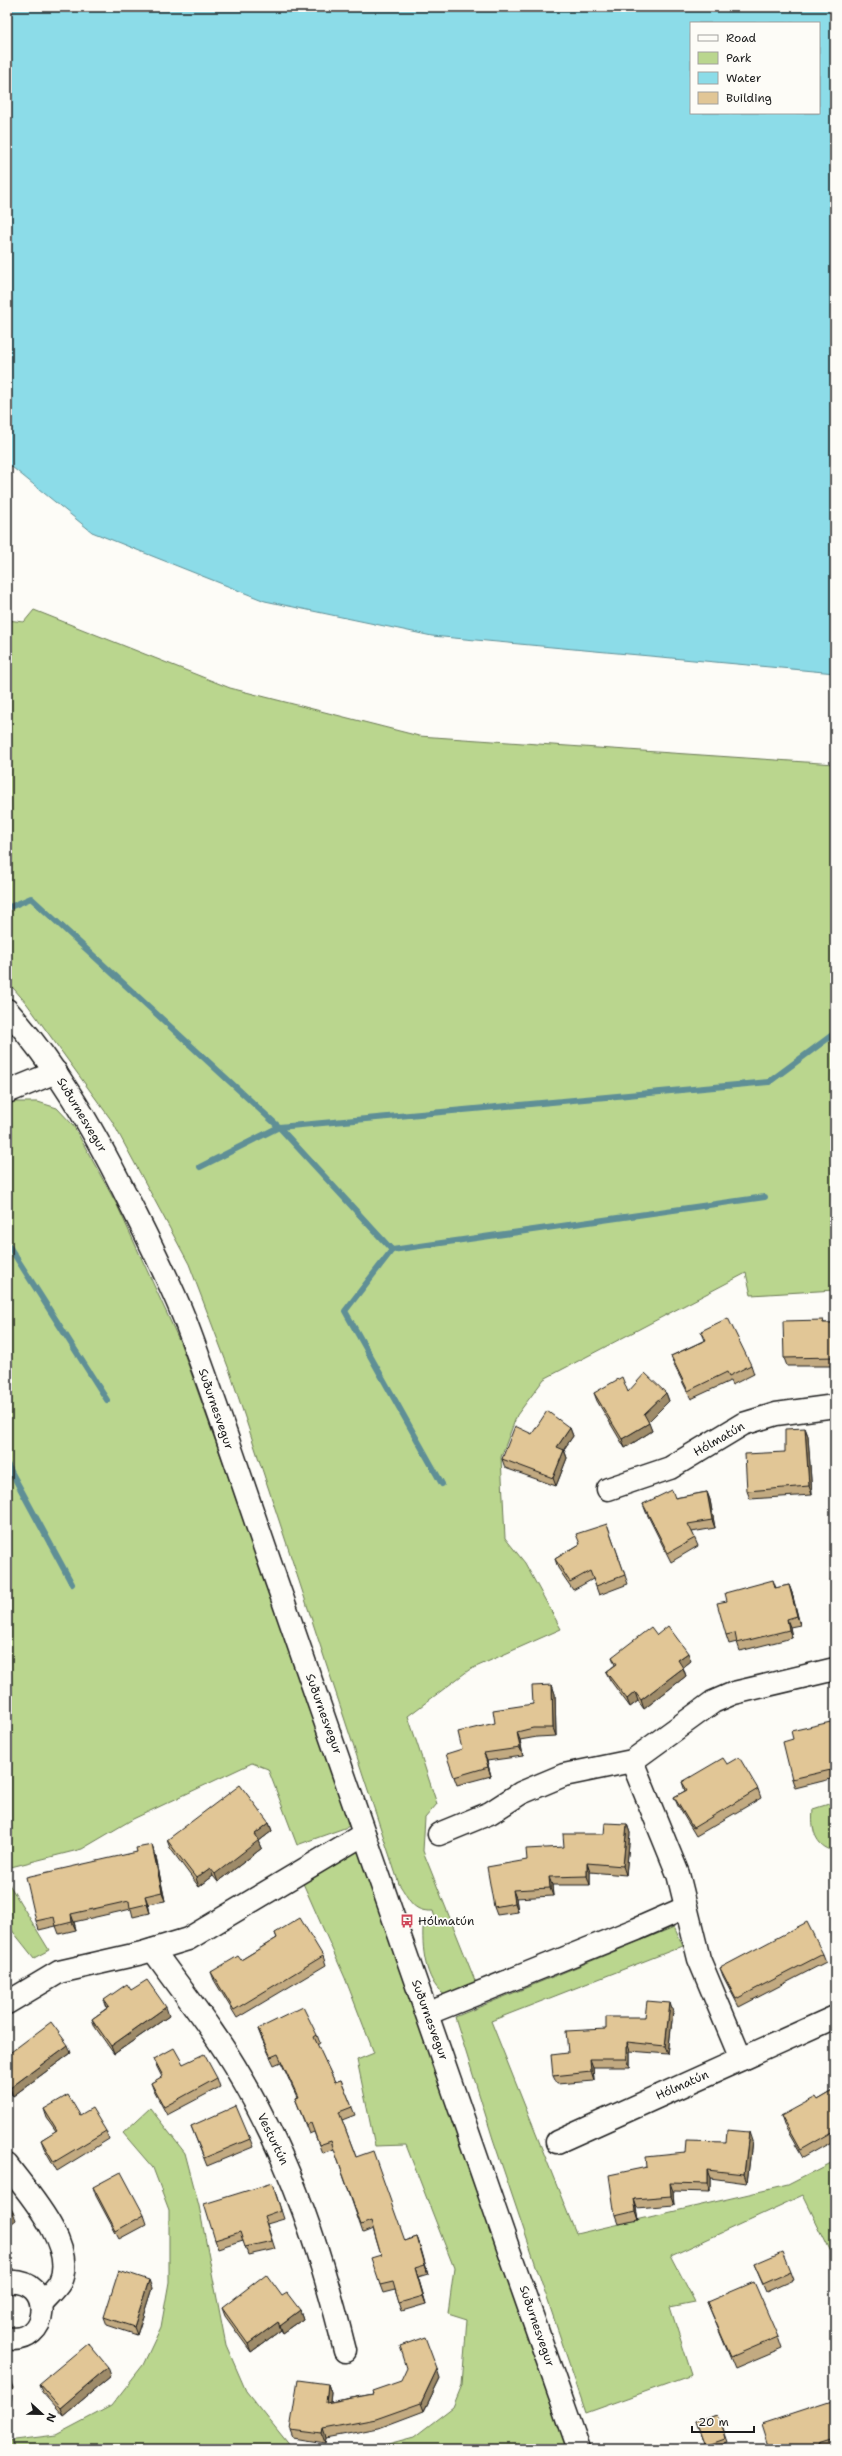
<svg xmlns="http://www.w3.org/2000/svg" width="842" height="2456" font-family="'Shantell Sans',sans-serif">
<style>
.green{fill:#bad68e;stroke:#6b7955}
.water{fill:#8cdce8;stroke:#5f8f96;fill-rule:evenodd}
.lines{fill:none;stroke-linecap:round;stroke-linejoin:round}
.stream{stroke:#5f8f96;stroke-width:6}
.minor-casing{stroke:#1c1c1c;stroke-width:25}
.minor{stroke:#fdfcf7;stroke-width:22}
.wall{fill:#c2aa81;stroke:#1c1c1c}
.shaded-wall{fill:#9e8b69;stroke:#1c1c1c}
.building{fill:#e1c696;stroke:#1c1c1c}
.labels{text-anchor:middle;stroke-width:3.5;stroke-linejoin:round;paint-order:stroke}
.street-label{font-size:12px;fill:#1c1c1c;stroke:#fdfcf7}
.poi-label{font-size:12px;fill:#1c1c1c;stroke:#fdfcf7;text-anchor:start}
</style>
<rect width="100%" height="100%" fill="#fdfcf7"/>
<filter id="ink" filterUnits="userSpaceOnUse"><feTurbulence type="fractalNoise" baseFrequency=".025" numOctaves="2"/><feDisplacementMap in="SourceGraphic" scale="8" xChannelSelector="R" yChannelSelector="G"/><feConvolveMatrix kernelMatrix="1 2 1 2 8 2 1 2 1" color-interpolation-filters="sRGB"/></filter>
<g filter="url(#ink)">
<g class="green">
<path d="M 34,610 L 230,688 L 419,736 L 835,764 L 835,1290 L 751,1295 L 746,1273 L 544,1379 L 517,1415 L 501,1457 L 505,1538 L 525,1563 L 561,1629 L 469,1670 L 408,1716 L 437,1804 L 425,1818 L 423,1851 L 476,1983 L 448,1997 C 426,1985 422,1952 423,1928 L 437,1924 L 433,1911 C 412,1912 410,1900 399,1884 L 230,1372 L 189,1264 L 112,1121 L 27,1004 L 7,981 L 7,671 L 10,665 L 7,663 L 7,620 L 24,622 Z"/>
<path d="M 7,1102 L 38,1102 L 57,1108 L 73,1125 L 117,1205 L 180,1342 L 353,1825 L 297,1845 L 268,1769 L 252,1763 L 133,1819 L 82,1849 L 7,1868 Z"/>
<path d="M 835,1802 L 835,1851 C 814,1847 811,1827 813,1809 Z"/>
<path d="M 358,1851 L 445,2099 L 572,2449 L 538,2449 L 537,2446 L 529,2449 L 369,2449 L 414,2437 L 453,2407 L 462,2385 L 467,2319 L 448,2313 L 454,2268 L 406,2145 L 375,2146 L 357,2060 L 374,2053 L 345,1978 L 302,1881 Z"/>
<path d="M 7,1881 L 49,1950 L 34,1958 L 7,1924 Z"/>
<path d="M 674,1927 L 683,1946 L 491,2021 L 576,2234 L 788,2185 L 835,2161 L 835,2260 L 803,2195 L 671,2256 L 695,2302 L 670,2307 L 692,2375 L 586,2413 L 493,2139 L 455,2017 Z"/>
<path d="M 150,2108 L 185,2153 L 199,2206 L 226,2345 L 246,2391 L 291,2447 L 316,2449 L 7,2449 L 7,2441 L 56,2435 L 111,2406 L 143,2365 L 161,2327 L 169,2282 L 169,2210 L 153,2168 L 123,2133 Z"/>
</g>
<path class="water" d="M 7,7 L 835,7 L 835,673 L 432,636 L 265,601 L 92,532 L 7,463 ZM 691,23 L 819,23 L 819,113 L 691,113 Z"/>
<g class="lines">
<g class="stream">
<path d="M 7,905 L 10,907 L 31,898 L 279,1127 L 392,1250 L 765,1197"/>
<path d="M 200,1167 L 279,1127 L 769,1082 L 835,1033"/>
<path d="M 7,1243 L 107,1400"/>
<path d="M 392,1250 L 345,1311 L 442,1484"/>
<path d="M 7,1464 L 72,1584"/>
</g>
<g class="minor-casing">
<g id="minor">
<path d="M 7,1010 C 56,1065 92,1127 125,1193 C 146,1235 168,1277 185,1320 C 220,1412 250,1507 283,1600 C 384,1883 478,2167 579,2449"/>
<path d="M 7,1092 L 56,1072"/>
<path d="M 608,1489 L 670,1468 L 743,1424 L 776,1414 L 835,1406"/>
<path d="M 632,1761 L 678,1874 L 699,1959 L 741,2059"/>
<path d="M 439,1834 L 490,1813 L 521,1793 L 564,1775 L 632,1761 L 713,1702 L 734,1693 L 835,1669"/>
<path d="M 153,1950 C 183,1992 216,2033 241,2077 C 291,2162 322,2256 345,2351"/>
<path d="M 7,2003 L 59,1972 L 142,1953 L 188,1939 L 364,1834"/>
<path d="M 429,2013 L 637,1929 L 685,1908"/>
<path d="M 557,2142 L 835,2017"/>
<path d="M 7,2165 C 27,2192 77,2246 60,2282 C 56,2289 47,2297 42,2303"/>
<path d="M 7,2282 C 57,2277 49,2347 7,2338"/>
</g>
</g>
<use href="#minor" class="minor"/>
</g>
<g class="wall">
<path d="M 823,1320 L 824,1323 L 835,1323 L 835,1366 L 787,1366 L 784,1358 Z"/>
<path d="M 701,1331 L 751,1365 L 754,1374 L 732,1385 L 730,1381 L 691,1399 L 674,1365 L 671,1356 L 705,1340 Z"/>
<path d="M 628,1392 L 666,1393 L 669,1401 L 648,1422 L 652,1431 L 625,1448 L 597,1401 L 594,1393 Z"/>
<path d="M 570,1428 L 573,1436 L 564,1449 L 567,1458 L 556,1486 L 505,1468 L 502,1459 L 532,1434 Z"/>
<path d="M 805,1428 L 808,1436 L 812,1495 L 750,1499 L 747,1491 L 785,1452 Z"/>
<path d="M 707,1492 L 710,1500 L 715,1528 L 692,1532 L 698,1546 L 671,1562 L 646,1512 L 643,1504 Z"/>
<path d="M 607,1524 L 628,1584 L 599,1595 L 593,1579 L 573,1590 L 558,1568 L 555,1559 L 580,1544 Z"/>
<path d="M 835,1577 L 835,1590 L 831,1579 Z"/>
<path d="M 773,1580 L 776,1588 L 789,1585 L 792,1593 L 800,1625 L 790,1627 L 792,1638 L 740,1651 L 737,1642 L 729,1644 L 726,1635 Z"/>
<path d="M 657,1635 L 691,1661 L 683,1667 L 686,1676 L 644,1709 L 638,1701 L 630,1707 L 610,1680 L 606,1672 L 615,1665 L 612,1657 Z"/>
<path d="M 552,1685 L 555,1694 L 556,1736 L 537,1737 L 520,1740 L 523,1756 L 487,1761 L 491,1776 L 457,1785 L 454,1777 L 462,1749 L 495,1723 L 533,1704 Z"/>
<path d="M 835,1721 L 835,1778 L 795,1788 L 792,1779 Z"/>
<path d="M 727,1764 L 758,1789 L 761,1798 L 696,1836 L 678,1806 L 674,1797 L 685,1791 L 682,1782 Z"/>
<path d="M 269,1823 L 272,1831 L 259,1841 L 262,1848 L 218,1882 L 213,1876 L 199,1887 L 170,1848 L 167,1840 Z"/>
<path d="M 627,1824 L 630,1833 L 626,1875 L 590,1872 L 590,1885 L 552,1885 L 553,1896 L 516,1898 L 518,1912 L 497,1915 L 494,1907 L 564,1847 L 604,1834 Z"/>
<path d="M 152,1845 L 155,1853 L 165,1901 L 148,1904 L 150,1913 L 133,1917 L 131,1909 L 74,1922 L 76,1930 L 59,1934 L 56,1926 L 39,1930 L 36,1921 L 137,1852 Z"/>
<path d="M 275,1933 L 323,1956 L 326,1965 L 237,2018 L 214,1980 L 211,1972 L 241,1960 L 277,1938 Z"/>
<path d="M 823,1954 L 826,1962 L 739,2007 L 723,1976 L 720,1968 Z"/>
<path d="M 131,1990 L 169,2016 L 114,2054 L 95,2027 L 92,2019 L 107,2008 L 104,2000 Z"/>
<path d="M 673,2012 L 668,2054 L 630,2051 L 630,2067 L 593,2067 L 594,2081 L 557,2084 L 553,2076 L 568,2053 L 606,2029 L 645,2017 Z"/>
<path d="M 258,2029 L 317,2035 L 320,2043 L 317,2045 L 335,2082 L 341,2080 L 355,2115 L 342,2120 L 356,2157 L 405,2241 L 417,2237 L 428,2274 L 418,2277 L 426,2304 L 402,2311 L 395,2290 L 383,2293 L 380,2285 L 381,2255 L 373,2229 L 363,2233 L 334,2149 L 322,2153 L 314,2132 L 309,2134 L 295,2098 L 297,2097 L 281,2062 L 274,2065 L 261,2037 Z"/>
<path d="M 71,2053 L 13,2096 L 7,2089 L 7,2055 Z"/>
<path d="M 154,2059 L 183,2064 L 217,2078 L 220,2087 L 167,2115 L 154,2091 L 151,2083 L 162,2077 L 157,2067 Z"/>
<path d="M 835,2090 L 835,2140 L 803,2158 L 784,2125 L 781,2116 L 818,2100 Z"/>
<path d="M 44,2109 L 80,2115 L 106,2131 L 109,2139 L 57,2171 L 44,2148 L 41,2140 L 56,2131 L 47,2118 Z"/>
<path d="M 191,2126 L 250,2139 L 253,2147 L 207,2166 Z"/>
<path d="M 752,2141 L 747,2183 L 710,2178 L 710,2192 L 673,2191 L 674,2205 L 637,2208 L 639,2220 L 618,2224 L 615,2216 L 647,2167 L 685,2153 L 726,2142 Z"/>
<path d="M 93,2187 L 144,2215 L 147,2224 L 119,2239 L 96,2196 Z"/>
<path d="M 275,2191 L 284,2219 L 267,2224 L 275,2249 L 248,2255 L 243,2240 L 218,2248 L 215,2240 Z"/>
<path d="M 754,2264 L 790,2272 L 793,2280 L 766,2292 Z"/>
<path d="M 152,2288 L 137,2335 L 107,2325 L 104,2317 Z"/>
<path d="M 707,2302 L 778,2337 L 782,2349 L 735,2369 L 712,2314 Z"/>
<path d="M 222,2308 L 300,2310 L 303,2319 L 283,2333 L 281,2330 L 251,2352 L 225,2316 Z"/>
<path d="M 111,2376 L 63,2416 L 42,2392 L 39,2384 Z"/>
<path d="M 440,2378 L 424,2411 L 379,2428 L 326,2438 L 325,2443 L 293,2438 L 290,2430 L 328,2384 L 331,2393 L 330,2402 L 373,2394 Z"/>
<path d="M 835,2400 L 835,2448 L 831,2449 L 770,2449 Z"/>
<path d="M 717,2415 L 727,2443 L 710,2449 L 700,2449 L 705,2447 L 696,2422 Z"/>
</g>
<g class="shaded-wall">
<path d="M 666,1393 L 669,1401 L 647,1423 L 644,1414 Z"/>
<path d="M 649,1423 L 652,1431 L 625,1448 L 622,1439 Z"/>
<path d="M 570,1428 L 573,1436 L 560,1455 L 557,1447 Z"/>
<path d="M 805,1428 L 808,1436 L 812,1495 L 809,1486 Z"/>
<path d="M 564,1450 L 567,1458 L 556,1486 L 553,1478 Z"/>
<path d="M 707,1492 L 710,1500 L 715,1528 L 712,1520 Z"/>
<path d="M 789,1585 L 792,1593 L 800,1625 L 797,1616 Z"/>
<path d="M 787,1619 L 790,1627 L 792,1638 L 789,1630 Z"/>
<path d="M 688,1653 L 691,1661 L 681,1669 L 678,1660 Z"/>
<path d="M 683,1668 L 686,1676 L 644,1709 L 641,1700 Z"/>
<path d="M 552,1685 L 555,1694 L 556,1736 L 553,1728 Z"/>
<path d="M 635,1692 L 638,1701 L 630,1707 L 627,1699 Z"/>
<path d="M 517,1732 L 520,1740 L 523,1756 L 520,1748 Z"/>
<path d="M 484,1753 L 487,1761 L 491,1776 L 488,1767 Z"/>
<path d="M 269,1823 L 272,1831 L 259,1841 L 262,1848 L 218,1882 L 215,1874 L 255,1834 Z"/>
<path d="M 627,1824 L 630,1833 L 626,1875 L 623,1866 Z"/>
<path d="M 152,1845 L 155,1853 L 165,1901 L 162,1892 Z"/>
<path d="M 587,1863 L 590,1872 L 590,1885 L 587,1876 Z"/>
<path d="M 210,1868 L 213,1876 L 199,1887 L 196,1878 Z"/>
<path d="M 549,1877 L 552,1885 L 553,1896 L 550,1888 Z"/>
<path d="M 513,1890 L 516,1898 L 518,1912 L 515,1903 Z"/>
<path d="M 145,1896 L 148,1904 L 150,1913 L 147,1904 Z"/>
<path d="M 71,1914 L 74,1922 L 76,1930 L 72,1922 Z"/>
<path d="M 670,2003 L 673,2012 L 668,2054 L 665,2046 Z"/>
<path d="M 166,2007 L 169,2016 L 114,2054 L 111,2046 Z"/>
<path d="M 627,2042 L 630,2051 L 630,2067 L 627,2059 Z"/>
<path d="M 68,2045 L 71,2053 L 13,2096 L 10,2088 Z"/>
<path d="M 590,2059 L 593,2067 L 594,2081 L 591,2072 Z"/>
<path d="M 749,2132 L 752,2141 L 747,2183 L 744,2174 Z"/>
<path d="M 707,2170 L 710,2178 L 710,2192 L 707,2184 Z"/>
<path d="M 670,2183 L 673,2191 L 674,2205 L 671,2196 Z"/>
<path d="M 634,2199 L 637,2208 L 639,2220 L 636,2211 Z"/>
<path d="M 13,2212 L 16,2220 L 7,2227 L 7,2217 Z"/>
<path d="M 417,2237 L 420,2245 L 428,2274 L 425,2265 Z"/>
<path d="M 415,2268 L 418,2277 L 426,2304 L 423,2296 Z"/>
<path d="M 149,2280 L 152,2288 L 137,2335 L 134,2327 Z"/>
<path d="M 300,2310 L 303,2319 L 283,2333 L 280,2325 Z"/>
<path d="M 278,2322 L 281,2330 L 251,2352 L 248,2344 Z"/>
<path d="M 108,2367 L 111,2376 L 63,2416 L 60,2408 Z"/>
<path d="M 437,2369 L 440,2378 L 424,2411 L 421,2403 Z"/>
<path d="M 10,2380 L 13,2388 L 7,2421 L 7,2395 Z"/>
<path d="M 328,2384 L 331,2393 L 329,2412 L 326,2403 Z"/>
<path d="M 323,2429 L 326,2438 L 325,2443 L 322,2434 Z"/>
</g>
<g class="building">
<path d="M 728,1318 L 751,1365 L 729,1376 L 727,1372 L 688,1391 L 671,1356 L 706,1340 L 701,1331 Z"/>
<path d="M 823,1320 L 823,1323 L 835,1323 L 835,1357 L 784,1358 L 783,1321 Z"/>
<path d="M 645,1373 L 666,1393 L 644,1414 L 649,1423 L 622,1439 L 594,1393 L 622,1377 L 628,1392 Z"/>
<path d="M 547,1411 L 570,1428 L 557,1447 L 564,1450 L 553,1478 L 502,1459 L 515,1426 L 532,1434 Z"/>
<path d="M 805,1428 L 809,1486 L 747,1491 L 745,1454 L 785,1452 L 785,1429 Z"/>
<path d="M 672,1490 L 675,1498 L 707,1492 L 712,1520 L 688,1524 L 695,1538 L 668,1553 L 643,1504 Z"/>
<path d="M 607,1524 L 625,1575 L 596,1586 L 590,1571 L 570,1582 L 555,1559 L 580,1544 L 576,1534 Z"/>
<path d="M 835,1577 L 835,1587 L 831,1579 Z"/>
<path d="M 773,1580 L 775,1588 L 789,1585 L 797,1616 L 787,1619 L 789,1630 L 737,1643 L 735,1633 L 726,1635 L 717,1603 L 727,1601 L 725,1593 Z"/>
<path d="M 668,1626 L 688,1653 L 678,1660 L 683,1668 L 641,1700 L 635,1692 L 627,1699 L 606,1672 L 617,1664 L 612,1657 L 651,1627 L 657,1635 Z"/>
<path d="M 552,1685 L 553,1728 L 533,1728 L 517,1732 L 520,1748 L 484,1753 L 488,1767 L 454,1777 L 446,1754 L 462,1749 L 458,1732 L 495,1723 L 493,1710 L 533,1704 L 532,1686 Z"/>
<path d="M 835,1721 L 835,1769 L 792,1779 L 783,1742 L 793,1739 L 791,1731 Z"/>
<path d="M 739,1757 L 758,1789 L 693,1828 L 674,1797 L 687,1790 L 682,1782 L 723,1758 L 727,1764 Z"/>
<path d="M 240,1785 L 269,1823 L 255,1834 L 259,1840 L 215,1874 L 210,1868 L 196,1878 L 167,1840 Z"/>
<path d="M 605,1823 L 627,1824 L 623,1866 L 587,1863 L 587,1876 L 549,1877 L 550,1888 L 513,1890 L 515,1903 L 494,1907 L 487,1867 L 527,1860 L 526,1849 L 564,1847 L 563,1834 L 604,1834 Z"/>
<path d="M 152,1845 L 162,1892 L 145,1896 L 147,1904 L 130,1908 L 129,1901 L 71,1914 L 72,1922 L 56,1926 L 54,1917 L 36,1921 L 26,1877 L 137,1852 L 136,1848 Z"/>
<path d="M 300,1918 L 323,1956 L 234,2010 L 211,1972 L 238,1956 L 241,1960 L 277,1938 L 275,1933 Z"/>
<path d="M 807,1922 L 823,1954 L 736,1999 L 720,1968 Z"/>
<path d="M 147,1980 L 166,2007 L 111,2046 L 92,2019 L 109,2007 L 104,2000 L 127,1984 L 131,1990 Z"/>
<path d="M 647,2001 L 670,2003 L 665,2046 L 627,2042 L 627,2059 L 590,2059 L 591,2072 L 553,2076 L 551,2055 L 568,2053 L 566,2031 L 606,2029 L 606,2017 L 645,2017 Z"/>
<path d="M 303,2007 L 317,2035 L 314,2037 L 335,2082 L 341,2080 L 352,2107 L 339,2112 L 356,2157 L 373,2151 L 405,2241 L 417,2237 L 425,2265 L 415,2268 L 423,2296 L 399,2303 L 393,2282 L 380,2285 L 371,2258 L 381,2255 L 371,2221 L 361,2225 L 331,2141 L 319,2145 L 311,2123 L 306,2125 L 295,2098 L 298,2097 L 278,2054 L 271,2057 L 258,2029 Z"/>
<path d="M 51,2022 L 68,2045 L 10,2088 L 7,2085 L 7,2055 Z"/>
<path d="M 174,2048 L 183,2064 L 204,2054 L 217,2078 L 164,2107 L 151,2083 L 163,2076 L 154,2059 Z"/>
<path d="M 835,2090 L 835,2130 L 800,2150 L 781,2116 L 816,2097 L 818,2100 Z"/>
<path d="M 68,2095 L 80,2115 L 92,2108 L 106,2131 L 54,2162 L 41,2140 L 57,2130 L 44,2109 Z"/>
<path d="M 236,2106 L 250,2139 L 204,2158 L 191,2126 Z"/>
<path d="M 727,2130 L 749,2132 L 744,2174 L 707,2170 L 707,2184 L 670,2183 L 671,2196 L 634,2199 L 636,2211 L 615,2216 L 609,2175 L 647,2167 L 646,2157 L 685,2153 L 686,2141 L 726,2142 Z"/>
<path d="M 121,2172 L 144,2215 L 116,2231 L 93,2187 Z"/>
<path d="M 272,2183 L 281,2210 L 264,2216 L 272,2241 L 245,2247 L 240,2232 L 215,2240 L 204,2204 Z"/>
<path d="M 7,2202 L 13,2212 L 7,2217 Z"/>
<path d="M 782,2252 L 790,2272 L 763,2284 L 754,2264 Z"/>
<path d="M 119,2270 L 149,2280 L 134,2327 L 104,2317 Z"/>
<path d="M 266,2274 L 282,2296 L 287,2293 L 300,2310 L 280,2325 L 278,2322 L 248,2344 L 222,2308 Z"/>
<path d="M 754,2282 L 778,2337 L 731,2357 L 707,2302 Z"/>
<path d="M 425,2337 L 437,2369 L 421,2403 L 376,2419 L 323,2429 L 322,2434 L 290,2430 L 298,2380 L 328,2384 L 326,2403 L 373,2394 L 372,2391 L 401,2381 L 407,2368 L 400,2346 Z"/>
<path d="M 88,2343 L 108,2367 L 60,2408 L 39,2384 Z"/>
<path d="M 7,2379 L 10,2380 L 7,2395 Z"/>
<path d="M 835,2400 L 835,2439 L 819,2444 L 821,2449 L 770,2449 L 762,2424 Z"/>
<path d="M 717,2415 L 725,2439 L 705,2446 L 696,2422 Z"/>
<path d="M 709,2446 L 710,2449 L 700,2449 Z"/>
</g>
</g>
<defs>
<g id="bus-bare" transform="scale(1.08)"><path d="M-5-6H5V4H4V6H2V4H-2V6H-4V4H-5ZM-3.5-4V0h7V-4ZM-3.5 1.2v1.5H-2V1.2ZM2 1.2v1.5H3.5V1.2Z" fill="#d1495b" stroke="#fdfcf7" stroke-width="2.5" paint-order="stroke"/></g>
</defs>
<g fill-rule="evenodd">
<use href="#bus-bare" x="407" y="1921"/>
</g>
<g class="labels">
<g class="street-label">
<text transform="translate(82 1115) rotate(59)" y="4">Suðurnesvegur</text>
<text transform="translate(216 1409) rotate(71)" y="4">Suðurnesvegur</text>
<text transform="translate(719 1439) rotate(-30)" y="4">Hólmatún</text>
<text transform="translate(324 1714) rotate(70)" y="4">Suðurnesvegur</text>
<text transform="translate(430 2020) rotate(70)" y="4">Suðurnesvegur</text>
<text transform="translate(682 2085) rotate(-24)" y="4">Hólmatún</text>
<text transform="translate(273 2139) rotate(64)" y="4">Vesturtún</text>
<text transform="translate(537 2326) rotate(71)" y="4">Suðurnesvegur</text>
</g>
<g class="poi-label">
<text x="418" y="1925">Hólmatún</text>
</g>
</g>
<rect width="842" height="2456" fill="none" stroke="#fdfcf7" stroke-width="24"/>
<rect x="12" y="12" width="818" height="2432" fill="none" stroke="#1c1c1c" stroke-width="1.5" filter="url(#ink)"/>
<rect x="690" y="22" width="130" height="92" fill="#fdfcf7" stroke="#a3a29f"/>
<rect x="698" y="35" width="20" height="6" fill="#fdfcf7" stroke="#a3a29f"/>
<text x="726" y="42" font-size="12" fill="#1c1c1c">Road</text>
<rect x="698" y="52" width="20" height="12" fill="#bad68e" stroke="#a3a29f"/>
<text x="726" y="62" font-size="12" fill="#1c1c1c">Park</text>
<rect x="698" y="72" width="20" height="12" fill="#8cdce8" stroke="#a3a29f"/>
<text x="726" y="82" font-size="12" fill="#1c1c1c">Water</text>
<rect x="698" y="92" width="20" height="12" fill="#e1c696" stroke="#a3a29f"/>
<text x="726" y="102" font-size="12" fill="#1c1c1c">Building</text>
<g transform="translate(42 2414) rotate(112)" stroke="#fdfcf7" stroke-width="3" paint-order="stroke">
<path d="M0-3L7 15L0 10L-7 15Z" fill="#1c1c1c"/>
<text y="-6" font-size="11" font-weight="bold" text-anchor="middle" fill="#1c1c1c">N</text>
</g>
<path d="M692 2426v6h62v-6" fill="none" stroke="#1c1c1c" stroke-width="2"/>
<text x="698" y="2426" font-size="12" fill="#1c1c1c" stroke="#fdfcf7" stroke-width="3" paint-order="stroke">20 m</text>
</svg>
